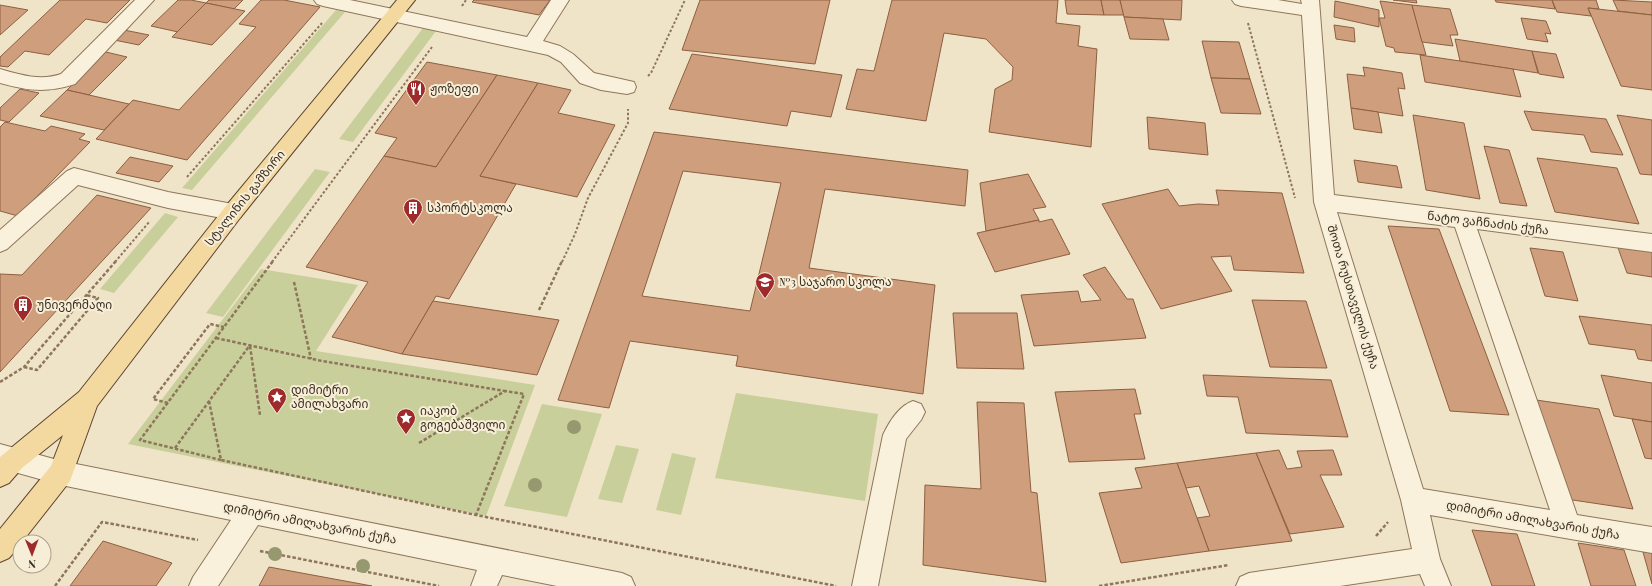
<svg xmlns="http://www.w3.org/2000/svg" width="1652" height="586" font-family="'Playfair Display','Noto Sans Georgian',serif">
<style>
.green{fill:#c9cf9b}
.building{fill:#cf9f7d;stroke:#8d5f41;fill-rule:evenodd}
.lines{fill:none;stroke-linecap:round;stroke-linejoin:round}
.minor-casing{stroke:#8d765c;stroke-width:2}
.major-casing{stroke:#5b4430;stroke-width:2}
.path-far1{stroke:#8d765c;stroke-width:2;stroke-dasharray:2.5 2;stroke-linecap:butt}
.path{stroke:#8d765c;stroke-width:2.5;stroke-dasharray:3.5 2;stroke-linecap:butt}
.minor{fill:#faf1dc;fill-rule:evenodd}
.major{fill:#f3d9a0;fill-rule:evenodd}
.tree{fill:#96986f}
.labels{text-anchor:middle;stroke-width:4;stroke-linejoin:round;paint-order:stroke}
.poi-label{font-size:12px;fill:#3d2e20;stroke:#f7eed8;text-anchor:start}
.street-label{font-size:12px;fill:#3d2e20;stroke:#f7eed8}
</style>
<rect width="100%" height="100%" fill="#f0e4c8"/>
<g class="green">
<path d="M 336,10 L 345,12 L 192,190 L 182,188 Z"/>
<path d="M 423,28 L 436,31 L 353,142 L 339,139 Z"/>
<path d="M 315,169 L 330,172 L 223,317 L 206,313 Z"/>
<path d="M 165,213 L 178,217 L 114,293 L 100,289 Z"/>
<path d="M 261,269 L 358,285 L 316,351 L 535,385 L 486,516 L 128,444 Z"/>
<path d="M 736,393 L 878,414 L 865,501 L 715,478 Z"/>
<path d="M 542,404 L 602,414 L 567,517 L 504,506 Z"/>
<path d="M 616,445 L 639,449 L 622,503 L 598,499 Z"/>
<path d="M 672,453 L 696,458 L 681,515 L 656,510 Z"/>
</g>
<g class="building">
<path d="M 60,0 L 130,0 L 107,23 L 86,19 L 49,55 L 25,51 L 8,67 L 0,66 L 0,57 Z"/>
<path d="M 178,0 L 191,0 L 206,3 L 178,32 L 151,26 Z"/>
<path d="M 209,0 L 243,0 L 234,9 L 206,3 Z"/>
<path d="M 261,0 L 284,0 L 320,7 L 187,160 L 96,139 L 133,100 L 179,110 L 256,27 L 239,24 Z"/>
<path d="M 474,0 L 550,0 L 539,15 L 472,2 Z"/>
<path d="M 700,0 L 830,0 L 815,64 L 682,50 Z"/>
<path d="M 892,0 L 1058,0 L 1056,23 L 1080,26 L 1078,46 L 1097,49 L 1091,147 L 989,132 L 995,89 L 1012,80 L 1013,67 L 986,39 L 944,33 L 926,121 L 846,109 L 857,69 L 874,71 Z"/>
<path d="M 1065,0 L 1101,0 L 1104,15 L 1067,14 Z"/>
<path d="M 1101,0 L 1120,0 L 1124,15 L 1104,15 Z"/>
<path d="M 1120,0 L 1182,0 L 1181,20 L 1124,17 Z"/>
<path d="M 1393,0 L 1416,0 L 1417,3 Z"/>
<path d="M 1495,0 L 1552,0 L 1555,9 L 1496,2 Z"/>
<path d="M 1552,0 L 1596,0 L 1599,9 L 1588,8 L 1591,16 L 1557,12 Z"/>
<path d="M 1613,0 L 1652,2 L 1652,15 L 1618,11 Z"/>
<path d="M 1335,1 L 1379,10 L 1379,27 L 1334,17 Z"/>
<path d="M 1380,1 L 1412,5 L 1426,55 L 1395,52 L 1394,48 L 1386,46 L 1379,18 L 1385,18 Z"/>
<path d="M 206,3 L 245,11 L 212,45 L 172,37 Z"/>
<path d="M 0,5 L 28,10 L 0,35 Z"/>
<path d="M 1412,5 L 1450,9 L 1458,35 L 1450,35 L 1453,46 L 1422,42 Z"/>
<path d="M 1588,8 L 1652,15 L 1652,90 L 1621,86 Z"/>
<path d="M 1124,17 L 1163,19 L 1169,40 L 1130,39 Z"/>
<path d="M 1521,18 L 1546,21 L 1551,34 L 1545,33 L 1548,42 L 1527,39 Z"/>
<path d="M 1334,25 L 1354,28 L 1355,42 L 1336,39 Z"/>
<path d="M 124,30 L 149,35 L 139,45 L 114,40 Z"/>
<path d="M 1455,39 L 1532,51 L 1538,73 L 1460,61 Z"/>
<path d="M 1202,41 L 1239,42 L 1250,79 L 1211,78 Z"/>
<path d="M 1532,51 L 1556,54 L 1564,78 L 1539,74 Z"/>
<path d="M 106,52 L 127,57 L 89,95 L 67,90 Z"/>
<path d="M 692,54 L 842,75 L 831,117 L 791,111 L 787,126 L 669,109 Z"/>
<path d="M 1420,55 L 1513,69 L 1521,97 L 1425,82 Z"/>
<path d="M 427,62 L 497,75 L 436,167 L 384,156 L 397,138 L 375,133 Z"/>
<path d="M 1363,67 L 1402,73 L 1405,89 L 1398,88 L 1403,116 L 1351,108 L 1347,74 L 1365,76 Z"/>
<path d="M 497,75 L 538,83 L 480,176 L 516,184 L 449,299 L 436,296 L 402,354 L 332,337 L 368,282 L 306,267 L 384,156 L 436,167 Z"/>
<path d="M 1211,78 L 1250,79 L 1261,114 L 1221,113 Z"/>
<path d="M 538,83 L 571,90 L 558,113 L 615,125 L 577,197 L 480,176 Z"/>
<path d="M 20,89 L 39,93 L 9,122 L 0,120 L 0,108 Z"/>
<path d="M 67,90 L 89,95 L 129,104 L 104,130 L 40,116 Z"/>
<path d="M 1351,108 L 1378,112 L 1382,133 L 1354,129 Z"/>
<path d="M 1524,111 L 1606,119 L 1623,155 L 1591,152 L 1584,135 L 1532,130 Z"/>
<path d="M 1413,115 L 1464,123 L 1480,199 L 1426,190 Z"/>
<path d="M 1617,115 L 1652,120 L 1652,175 L 1640,174 Z"/>
<path d="M 1147,117 L 1205,123 L 1208,155 L 1149,149 Z"/>
<path d="M 5,122 L 45,131 L 51,126 L 85,134 L 79,139 L 90,142 L 18,216 L 0,211 L 0,127 Z"/>
<path d="M 654,132 L 968,170 L 965,206 L 825,189 L 809,268 L 935,285 L 923,394 L 736,366 L 738,356 L 630,341 L 609,408 L 558,400 ZM 683,171 L 781,183 L 750,311 L 642,296 Z"/>
<path d="M 1484,146 L 1509,150 L 1527,206 L 1500,203 Z"/>
<path d="M 130,157 L 173,166 L 159,182 L 116,173 Z"/>
<path d="M 1537,158 L 1617,168 L 1639,224 L 1555,212 Z"/>
<path d="M 1354,160 L 1397,166 L 1402,188 L 1358,182 Z"/>
<path d="M 1028,174 L 1046,207 L 1033,209 L 1039,220 L 986,231 L 980,183 Z"/>
<path d="M 1168,189 L 1179,206 L 1198,204 L 1219,205 L 1216,190 L 1282,193 L 1304,273 L 1234,270 L 1231,256 L 1211,257 L 1232,291 L 1161,309 L 1102,204 Z"/>
<path d="M 97,195 L 151,208 L 0,372 L 0,274 L 22,275 Z"/>
<path d="M 1052,219 L 1070,254 L 995,272 L 977,233 L 1039,220 L 1039,222 Z"/>
<path d="M 1388,226 L 1439,229 L 1509,415 L 1450,411 Z"/>
<path d="M 1617,245 L 1652,250 L 1652,277 L 1627,273 Z"/>
<path d="M 1530,248 L 1563,252 L 1578,301 L 1545,296 Z"/>
<path d="M 1105,267 L 1127,299 L 1133,299 L 1146,338 L 1034,346 L 1021,295 L 1078,291 L 1081,302 L 1101,300 L 1083,275 Z"/>
<path d="M 1252,300 L 1306,301 L 1327,368 L 1270,367 Z"/>
<path d="M 433,301 L 559,320 L 537,375 L 402,354 Z"/>
<path d="M 953,313 L 1017,313 L 1024,369 L 957,368 Z"/>
<path d="M 1579,316 L 1652,325 L 1652,361 L 1638,359 L 1635,350 L 1589,344 Z"/>
<path d="M 1203,375 L 1331,380 L 1348,437 L 1246,433 L 1238,397 L 1207,396 Z"/>
<path d="M 1601,375 L 1652,383 L 1652,422 L 1614,416 Z"/>
<path d="M 1135,389 L 1141,414 L 1134,414 L 1145,459 L 1069,462 L 1055,392 Z"/>
<path d="M 1536,400 L 1599,409 L 1633,509 L 1566,499 Z"/>
<path d="M 977,402 L 1024,403 L 1031,492 L 1037,493 L 1046,582 L 923,565 L 925,485 L 981,489 Z"/>
<path d="M 1632,419 L 1652,422 L 1652,459 L 1645,458 Z"/>
<path d="M 1279,450 L 1287,469 L 1302,467 L 1297,451 L 1333,450 L 1342,475 L 1320,475 L 1344,527 L 1290,534 L 1256,453 Z"/>
<path d="M 1256,453 L 1292,541 L 1209,551 L 1197,518 L 1210,516 L 1199,486 L 1186,488 L 1177,463 Z"/>
<path d="M 1177,463 L 1209,551 L 1121,563 L 1099,493 L 1142,488 L 1135,468 Z"/>
<path d="M 1472,530 L 1517,534 L 1535,586 L 1492,586 Z"/>
<path d="M 103,541 L 157,558 L 172,563 L 156,586 L 70,586 Z"/>
<path d="M 1578,543 L 1624,550 L 1636,586 L 1591,586 Z"/>
<path d="M 1643,552 L 1652,553 L 1652,584 Z"/>
<path d="M 269,567 L 372,586 L 259,586 Z"/>
</g>
<g class="lines">
<g class="minor-casing">
<g id="minor">
<path d="M 135,0 L 154,0 L 75,84 C 46,93 29,91 0,83 L 0,69 C 20,75 41,81 61,74 Z"/>
<path d="M 314,0 L 350,0 L 527,37 L 551,0 L 569,0 L 543,41 L 560,46 L 573,54 L 594,73 L 634,82 L 636,87 L 634,92 L 627,94 L 601,90 L 580,83 L 561,62 L 548,55 L 323,6 L 317,4 Z"/>
<path d="M 1232,0 L 1278,0 L 1302,4 L 1301,0 L 1319,0 L 1334,195 L 1652,234 L 1652,252 L 1477,229 L 1577,515 L 1652,527 L 1652,553 L 1430,515 L 1440,559 L 1451,586 L 1425,586 L 1420,574 L 1340,586 L 1236,586 L 1240,577 L 1249,573 L 1412,549 L 1401,500 L 1314,202 L 1302,15 L 1241,6 L 1235,4 ZM 1337,212 L 1455,227 L 1550,510 L 1423,489 Z"/>
<path d="M 74,168 L 168,192 L 233,204 L 240,206 L 243,212 L 240,218 L 233,220 L 168,208 L 78,185 L 7,249 L 0,252 L 0,230 L 67,171 Z"/>
<path d="M 913,401 L 921,404 L 925,412 L 921,420 L 906,439 L 878,586 L 852,586 L 883,435 C 889,422 899,406 913,401 Z"/>
<path d="M 0,444 L 61,461 L 622,573 L 631,577 L 635,586 L 557,586 L 502,575 L 497,586 L 471,586 L 477,570 L 258,525 L 218,586 L 189,586 L 193,577 L 231,520 L 61,485 L 0,468 Z"/>
</g>
</g>
<g class="major-casing">
<path id="major" d="M 397,0 L 415,0 L 240,218 L 97,406 L 70,481 L 22,542 L 20,542 L 20,545 L 9,558 L 0,562 L 0,529 L 51,466 L 63,435 L 22,468 L 9,483 L 0,487 L 0,457 L 79,392 L 226,206 Z"/>
</g>
<g class="path-far1">
<path d="M 462,6 L 466,0"/>
<path d="M 1248,23 L 1295,198"/>
<path d="M 648,76 L 651,73 L 685,0"/>
<path d="M 187,177 L 322,23"/>
<path d="M 115,262 L 150,221"/>
<path d="M 272,262 L 432,47"/>
<path d="M 562,262 L 575,234 L 588,198 L 628,123 L 628,109"/>
</g>
<g class="path">
<path d="M 294,282 L 311,359"/>
<path d="M 539,310 L 562,261"/>
<path d="M 216,338 L 322,361 L 505,391"/>
<path d="M 250,346 L 260,415"/>
<path d="M 24,367 L 37,370 L 98,298 L 86,295"/>
<path d="M 0,382 L 24,367 L 116,261"/>
<path d="M 209,401 L 221,460 L 476,515 L 836,586"/>
<path d="M 168,403 L 153,399 L 210,324 L 224,327"/>
<path d="M 419,443 L 505,391 L 524,394 L 476,515"/>
<path d="M 175,448 L 250,345"/>
<path d="M 221,460 L 140,440 L 273,261"/>
<path d="M 1376,536 L 1388,522"/>
<path d="M 260,551 L 439,586"/>
<path d="M 55,586 L 102,522 L 198,540"/>
<path d="M 1099,586 L 1229,565"/>
</g>
<use href="#minor" class="minor"/>
<use href="#major" class="major"/>
</g>
<g class="tree">
<circle cx="574" cy="427" r="7"/>
<circle cx="535" cy="485" r="7"/>
<circle cx="275" cy="554" r="7"/>
<circle cx="363" cy="566" r="7"/>
</g>
<defs>
<g id="restaurant-pin" transform="scale(1)"><path d="M0 17L-7.5 6A9.5 9.5 0 1 1 7.5 6Z" fill="#9e2a2b" stroke="#f7eed8"/><path d="M-5-6h1v4h1v-4h1v4h1v-4h1v5L-1.5 .5V6h-2V.5L-5-1ZM5-6V6H3V1.5H1.5Q1.5-4 5-6Z" fill="#fff"/></g>
<g id="building-pin" transform="scale(1)"><path d="M0 17L-7.5 6A9.5 9.5 0 1 1 7.5 6Z" fill="#9e2a2b" stroke="#f7eed8"/><path d="M-4-6H4V6H1V3H-1V6H-4ZM-2.5-4.3h1.7v1.8h-1.7ZM.8-4.3h1.7v1.8H.8ZM-2.5-1h1.7V.8h-1.7ZM.8-1h1.7V.8H.8Z" fill="#fff"/></g>
<g id="school-pin" transform="scale(1)"><path d="M0 17L-7.5 6A9.5 9.5 0 1 1 7.5 6Z" fill="#9e2a2b" stroke="#f7eed8"/><path d="M0-5L7-2L0 1L-7-2ZM-4 1L0 2.5L4 1V4Q0 6-4 4Z" fill="#fff"/></g>
<g id="sight-pin" transform="scale(1)"><path d="M0 17L-7.5 6A9.5 9.5 0 1 1 7.5 6Z" fill="#9e2a2b" stroke="#f7eed8"/><path d="M0-6L1.8-2.2L6-1.7L2.9 1.2L3.7 5.4L0 3.3L-3.7 5.4L-2.9 1.2L-6-1.7L-1.8-2.2Z" fill="#fff"/></g>
</defs>
<g fill-rule="evenodd">
<use href="#restaurant-pin" x="416" y="89"/>
<use href="#building-pin" x="413" y="208"/>
<use href="#school-pin" x="765" y="282"/>
<use href="#building-pin" x="23" y="305"/>
<use href="#sight-pin" x="277" y="397"/>
<use href="#sight-pin" x="406" y="418"/>
</g>
<g class="labels">
<g class="poi-label">
<text x="430" y="93">ჟოზეფი</text>
<text x="427" y="212">სპორტსკოლა</text>
<text x="779" y="286">№3 საჯარო სკოლა</text>
<text x="37" y="309">უნივერმაღი</text>
<text x="291" y="394">დიმიტრი<tspan x="291" dy="14">ამილახვარი</tspan></text>
<text x="420" y="415">იაკობ<tspan x="420" dy="14">გოგებაშვილი</tspan></text>
</g>
<g class="street-label">
<text transform="translate(245 198) rotate(-51)" y="4">სტალინის გამზირი</text>
<text transform="translate(1488 223) rotate(7)" y="4">ნატო ვაჩნაძის ქუჩა</text>
<text transform="translate(1353 297) rotate(73)" y="4">შოთა რუსთაველის ქუჩა</text>
<text transform="translate(1533 520) rotate(10)" y="4">დიმიტრი ამილახვარის ქუჩა</text>
<text transform="translate(310 523) rotate(11)" y="4">დიმიტრი ამილახვარის ქუჩა</text>
</g>
</g>
<g transform="translate(32 554) rotate(179)"><circle r="19" fill="#f7eed8" stroke="#ada18e"/>
<path d="M0-3L7 15L0 10L-7 15Z" fill="#9e2a2b"/>
<text y="-6" font-size="11" font-weight="bold" text-anchor="middle" fill="#3d2e20">N</text>
</g>
</svg>
